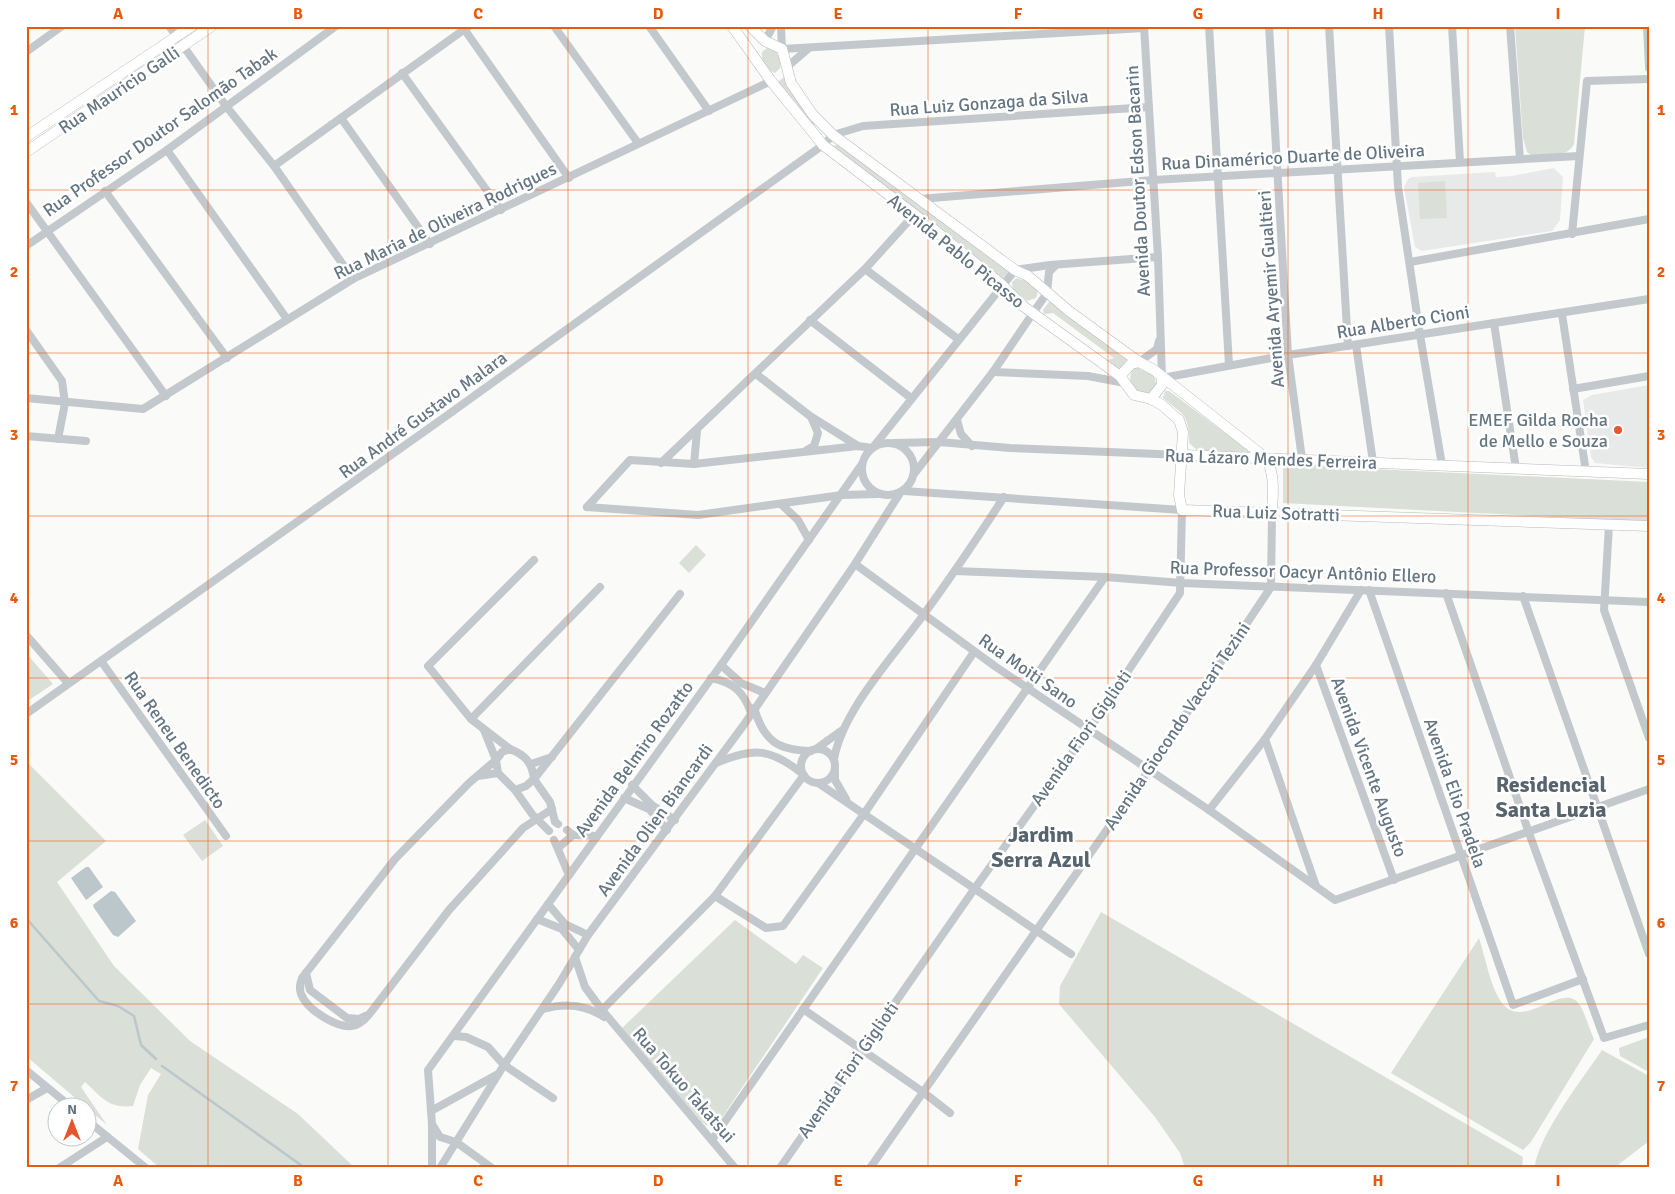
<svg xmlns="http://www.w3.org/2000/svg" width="1675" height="1194" font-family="Signika,sans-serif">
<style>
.built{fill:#e8e9e9}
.green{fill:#dadfd7}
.water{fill:#bbc7cb}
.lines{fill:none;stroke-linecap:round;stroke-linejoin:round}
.stream{stroke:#bbc7cb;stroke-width:2.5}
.major-casing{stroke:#b5babe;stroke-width:11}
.minor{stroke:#c3c8cc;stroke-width:8}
.major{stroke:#fff;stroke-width:10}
.grid{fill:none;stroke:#e8590c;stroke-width:1;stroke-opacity:0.55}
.poi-dot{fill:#e4572e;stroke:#fff;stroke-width:2}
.labels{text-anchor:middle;stroke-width:5;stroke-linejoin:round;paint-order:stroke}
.street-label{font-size:18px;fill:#657683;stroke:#fff}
.poi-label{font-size:18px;fill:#657683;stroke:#fff;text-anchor:end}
.district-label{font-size:22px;font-weight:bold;fill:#57646e;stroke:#fff}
.neatline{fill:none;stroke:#e8590c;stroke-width:2}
.grid-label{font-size:16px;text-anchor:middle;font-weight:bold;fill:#e8590c}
</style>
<rect width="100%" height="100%" fill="#fafaf8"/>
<g class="built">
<path d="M 1554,168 L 1563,177 L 1560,220 L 1552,231 L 1422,251 L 1415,247 L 1404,187 L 1408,179 L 1412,177 L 1495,172 L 1496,177 L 1512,176 Z"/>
<path d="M 1649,385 L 1649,468 L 1595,463 L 1591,457 L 1583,400 L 1592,395 Z"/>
</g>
<g class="green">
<path d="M 1515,26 L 1585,26 L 1574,144 C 1568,158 1545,155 1532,156 L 1527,152 L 1523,138 Z"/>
<path d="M 767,48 C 777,49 782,59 780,68 L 775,73 C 766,71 761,60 762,52 Z"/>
<path d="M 784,77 L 816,124 L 813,126 L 778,82 Z"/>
<path d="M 835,145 L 838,145 L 1009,271 L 1002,279 L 834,148 Z"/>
<path d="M 1445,181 L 1447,218 L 1420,219 L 1418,183 Z"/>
<path d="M 1017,278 L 1031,283 L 1038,291 L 1036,298 L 1027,301 L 1013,290 L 1012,282 Z"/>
<path d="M 1050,301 L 1065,314 L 1127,360 L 1120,371 L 1108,360 L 1114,358 L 1053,313 L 1044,314 L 1043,310 Z"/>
<path d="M 1137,367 L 1143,367 L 1154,375 L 1157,388 L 1152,393 C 1136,394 1126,387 1132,370 Z"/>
<path d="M 1165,391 L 1169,391 L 1244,447 L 1250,452 L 1248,454 L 1198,451 L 1189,443 C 1189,414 1184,415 1163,398 Z"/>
<path d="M 1288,465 L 1649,482 L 1649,522 L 1283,503 L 1283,469 Z"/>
<path d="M 696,545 L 706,555 L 689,573 L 679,563 Z"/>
<path d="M 26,653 L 53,684 L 26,702 Z"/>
<path d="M 26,761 L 106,841 L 57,882 L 114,966 L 190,1041 L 298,1114 L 355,1168 L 160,1168 L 138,1149 L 148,1095 L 161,1074 L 151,1068 L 140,1085 L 133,1106 C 108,1109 102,1097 85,1082 L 81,1087 L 107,1125 L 26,1056 Z"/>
<path d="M 205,820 L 223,846 L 202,861 L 183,835 Z"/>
<path d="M 1101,912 L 1523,1157 L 1522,1168 L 1185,1168 L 1180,1153 L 1155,1117 L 1059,1004 L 1060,986 Z"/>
<path d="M 735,920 L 796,964 L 803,955 L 823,968 L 721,1119 L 715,1125 L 706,1125 L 701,1121 L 622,1028 Z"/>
<path d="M 1479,938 C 1485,956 1490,985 1500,1000 C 1521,1035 1562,980 1579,1004 C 1585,1012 1589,1029 1594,1039 L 1531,1142 L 1523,1150 L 1391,1073 Z"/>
<path d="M 1649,1037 L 1649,1072 L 1620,1056 L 1619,1048 Z"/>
<path d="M 1602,1050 L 1649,1076 L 1649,1141 L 1614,1168 L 1535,1168 C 1537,1137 1584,1077 1602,1050 Z"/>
</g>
<g class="water">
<path d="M 86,867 L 89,867 L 103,887 L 86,900 L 71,878 Z"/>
<path d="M 111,891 L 115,892 L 136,921 L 118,937 L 113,935 L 94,908 L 93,905 Z"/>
</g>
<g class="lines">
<g class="stream">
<path d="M 26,918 L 99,1001 L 118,1006 L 134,1016 L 141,1045 L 156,1059"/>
<path d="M 162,1066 L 305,1168"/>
</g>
<g class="major-casing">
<g id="major">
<path d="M 732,26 L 771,81 L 823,145 L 927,224 L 1001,284 L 1023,306 L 1120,376 L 1134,395 L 1151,399 L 1162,405 L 1179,420 L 1183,432 L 1179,495 L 1182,510 L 1649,526"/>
<path d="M 750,26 L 765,41 L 782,49 L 791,83 L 813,115 L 833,135 L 1015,270 L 1028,276 L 1069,311 L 1139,362 L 1154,370 L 1267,459 C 1275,477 1273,493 1272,513"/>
<path d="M 26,137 L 192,26"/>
<path d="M 26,152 L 212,26"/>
<path d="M 1120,376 L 1131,364 L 1139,362"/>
<path d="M 1151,399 L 1162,385 L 1162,378"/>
<path d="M 1182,455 L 1649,474"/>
</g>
</g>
<g class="minor">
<path d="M 169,26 L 226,106 L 274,166 L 353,279"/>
<path d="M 462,26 L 569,178"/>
<path d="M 554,26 L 638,143"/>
<path d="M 649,26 L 709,111"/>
<path d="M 781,26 L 782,49 L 1144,28"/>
<path d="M 1144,26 L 1158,257 L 1162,378 L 1288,355 L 1649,299"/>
<path d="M 1209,26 L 1229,365"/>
<path d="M 1269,26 L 1288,355 L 1302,459"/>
<path d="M 1329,26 L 1348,346"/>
<path d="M 1389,26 L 1398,187 L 1420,335 L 1442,465"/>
<path d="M 1452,26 L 1460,162"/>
<path d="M 1510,26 L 1520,159"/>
<path d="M 1647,26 L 1649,68"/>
<path d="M 765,41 L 773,26"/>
<path d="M 26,52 L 62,26"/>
<path d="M 787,67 L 809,48"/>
<path d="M 402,73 L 501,210"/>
<path d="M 341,118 L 430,244"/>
<path d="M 167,150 L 287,319"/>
<path d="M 274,166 L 469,26"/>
<path d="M 105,191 L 227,358"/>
<path d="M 919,199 L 1153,180 L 1579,156"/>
<path d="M 26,202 L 166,396"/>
<path d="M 1572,234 L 1587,81 L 1649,79"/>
<path d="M 26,246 L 167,150 L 336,26"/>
<path d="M 1410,262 L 1649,219"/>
<path d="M 865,269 L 958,339"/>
<path d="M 1562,314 L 1586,472"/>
<path d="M 810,320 L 911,398"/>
<path d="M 1494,323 L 1516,469"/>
<path d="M 26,330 L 62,381 L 65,403 L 58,439"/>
<path d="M 1356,345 L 1373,462"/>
<path d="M 1139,362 L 1157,349 L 1159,341"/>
<path d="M 993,372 L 1088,376 L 1125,383"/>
<path d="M 756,374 L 810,416 L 858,446"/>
<path d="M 1573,389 L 1649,376"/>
<path d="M 26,398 L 143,409 L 353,279 L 771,81"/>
<path d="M 957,420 L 961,434 L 972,446"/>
<path d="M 26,436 L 86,441"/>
<circle cx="888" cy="469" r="26"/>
<path d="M 894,443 L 939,442 L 1010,448 L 1182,455"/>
<path d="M 874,446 L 1015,270 L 1050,265 L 1158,257"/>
<path d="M 807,450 L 814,446 L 818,433 L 811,417"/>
<path d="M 661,463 L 865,269 L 914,215"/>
<path d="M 694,464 L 697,431"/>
<path d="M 914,474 L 993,372 L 1033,313 L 1047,293 L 1049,272 L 1056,265"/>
<path d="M 782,505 L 798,520 L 809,540"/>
<path d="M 587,507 L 630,460 L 694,464 L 858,446 L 872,448"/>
<path d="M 587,507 L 698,515 L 842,495 L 878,494"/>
<path d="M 1609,525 L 1604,610 L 1649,738"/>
<path d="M 855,564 L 996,667 L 1209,810 L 1335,900 L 1649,789"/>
<path d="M 955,571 L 1105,577 L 1182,583 L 1649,602"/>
<path d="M 1369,590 L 1513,1005 L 1583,979"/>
<path d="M 1446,593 L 1529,833 L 1604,1038 L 1649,1025"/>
<path d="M 1523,596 L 1649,954"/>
<path d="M 26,635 L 68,683"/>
<path d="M 101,661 L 226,836"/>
<path d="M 721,665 L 741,683 L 765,693"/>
<path d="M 1316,665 L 1394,880"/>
<path d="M 711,678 C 733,682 744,692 751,713"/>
<path d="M 754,708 C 764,741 777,750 811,751"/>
<path d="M 26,714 L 449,414 L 823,145 L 833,135 L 863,126 L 1149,107"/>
<path d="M 471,719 L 600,587"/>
<path d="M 484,730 L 496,760 L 498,773 L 515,790 L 526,786 L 534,779 C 532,762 525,755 510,749 L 502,752 L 496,760 L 469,783 L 395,859 L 302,978 C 300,984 299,988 301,994 C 307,1010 340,1031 356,1025 C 362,1023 367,1017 371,1012 L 449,910 L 523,828 L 552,809"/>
<path d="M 1265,739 L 1316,886"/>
<path d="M 510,749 L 471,719 L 428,666 L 534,560"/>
<path d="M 816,749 L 841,731"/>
<circle cx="818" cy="766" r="17"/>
<path d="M 834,759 C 843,709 895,655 924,614 C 952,576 978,537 1004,497"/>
<path d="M 531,764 L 552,757"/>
<path d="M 835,771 L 835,780 L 846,799"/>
<path d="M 478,776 L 498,773"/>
<path d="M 818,783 L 1071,954"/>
<path d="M 632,785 L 652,805 L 675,820"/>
<path d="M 515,790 L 532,814 L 549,831"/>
<path d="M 624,798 L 649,809 L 667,830"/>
<path d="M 1209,810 L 1265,739 L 1316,665 L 1361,590"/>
<path d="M 558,824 L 555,822 L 550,802 L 534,779 L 680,594"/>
<path d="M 567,830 L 573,835 L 597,836"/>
<path d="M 554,840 L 569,875"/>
<path d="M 558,848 L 573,835"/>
<path d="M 715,896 L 766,928 L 783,926 L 864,814 L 974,652"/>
<path d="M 548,904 L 565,924 L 588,935"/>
<path d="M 537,919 L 562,929 L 579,950"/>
<path d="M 575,957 L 585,987 L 602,1010 L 735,1168"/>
<path d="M 306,973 L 310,990 L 347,1018 L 359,1019 L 365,1016"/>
<path d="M 543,1009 C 564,1003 585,1004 604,1017"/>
<path d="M 803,1009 L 923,1092 L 950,1113"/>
<path d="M 602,1010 L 715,896 L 804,775 C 771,748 755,747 716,763"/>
<path d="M 454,1036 L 466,1037 L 488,1047 L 504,1065 L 553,1098"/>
<path d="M 26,1070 L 70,1106"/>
<path d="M 26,1100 L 47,1088"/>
<path d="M 431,1111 L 498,1074"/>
<path d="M 88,1121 L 146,1168"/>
<path d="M 432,1124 L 440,1137 L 456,1142 L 492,1168"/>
<path d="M 712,1140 L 1105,577"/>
<path d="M 59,1168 L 107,1137"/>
<path d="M 432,1168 L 432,1124 L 428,1070 L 721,665 L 862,464"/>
<path d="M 440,1168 L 504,1065 L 559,984 L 588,935 L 743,726 L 855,564 L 900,493"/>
<path d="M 780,1168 L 975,888 L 1088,731 L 1180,593 L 1182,510 L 904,491"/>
<path d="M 870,1168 L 1148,771 L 1271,587 L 1272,513"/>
</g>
<use href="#major" class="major"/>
</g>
<path class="grid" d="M 208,26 L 208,1168M 388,26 L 388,1168M 568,26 L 568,1168M 748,26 L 748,1168M 928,26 L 928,1168M 1108,26 L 1108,1168M 1288,26 L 1288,1168M 1468,26 L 1468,1168M 26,190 L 1649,190M 26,353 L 1649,353M 26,516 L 1649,516M 26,678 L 1649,678M 26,841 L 1649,841M 26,1004 L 1649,1004"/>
<circle class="poi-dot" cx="1618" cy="430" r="5"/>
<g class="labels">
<g class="street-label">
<text transform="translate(119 90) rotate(-34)" y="6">Rua Mauricio Galli</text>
<text transform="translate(989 103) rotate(-4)" y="6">Rua Luiz Gonzaga da Silva</text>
<text transform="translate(160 132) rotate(-35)" y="6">Rua Professor Doutor Salomão Tabak</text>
<text transform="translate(1293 157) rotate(-3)" y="6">Rua Dinamérico Duarte de Oliveira</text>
<text transform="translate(1138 181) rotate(-93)" y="6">Avenida Doutor Edson Bacarin</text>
<text transform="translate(445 221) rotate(-26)" y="6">Rua Maria de Oliveira Rodrigues</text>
<text transform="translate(956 251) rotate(39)" y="6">Avenida Pablo Picasso</text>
<text transform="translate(1271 289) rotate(-94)" y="6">Avenida Aryemir Gualtieri</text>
<text transform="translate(1403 322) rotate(-9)" y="6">Rua Alberto Cioni</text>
<text transform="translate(423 415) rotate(-36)" y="6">Rua André Gustavo Malara</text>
<text transform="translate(1271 459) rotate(2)" y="6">Rua Lázaro Mendes Ferreira</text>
<text transform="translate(1276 513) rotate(2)" y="6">Rua Luiz Sotratti</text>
<text transform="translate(1303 572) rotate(2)" y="6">Rua Professor Oacyr Antônio Ellero</text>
<text transform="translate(1028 671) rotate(35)" y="6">Rua Moiti Sano</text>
<text transform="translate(1177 726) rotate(-56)" y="6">Avenida Giocondo Vaccari Tezini</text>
<text transform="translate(1081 738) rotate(-55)" y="6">Avenida Fiori Giglioti</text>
<text transform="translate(175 740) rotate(55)" y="6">Rua Reneu Benedicto</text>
<text transform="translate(634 759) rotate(-54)" y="6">Avenida Belmiro Rozatto</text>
<text transform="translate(1369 767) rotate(70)" y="6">Avenida Vicente Augusto</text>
<text transform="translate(1455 793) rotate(71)" y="6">Avenida Elio Pradela</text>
<text transform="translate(655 820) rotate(-54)" y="6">Avenida Olien Biancardi</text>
<text transform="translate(848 1070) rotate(-55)" y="6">Avenida Fiori Giglioti</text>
<text transform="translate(684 1085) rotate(49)" y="6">Rua Tokuo Takatsui</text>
</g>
<g class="poi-label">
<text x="1608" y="426">EMEF Gilda Rocha<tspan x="1608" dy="21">de Mello e Souza</tspan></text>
</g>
<g class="district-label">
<text x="1551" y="792">Residencial<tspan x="1551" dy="25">Santa Luzia</tspan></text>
<text x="1041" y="842">Jardim<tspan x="1041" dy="25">Serra Azul</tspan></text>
</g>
</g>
<rect width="1675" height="1194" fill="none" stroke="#ffffff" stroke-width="55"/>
<g transform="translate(72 1122)"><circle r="24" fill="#ffffff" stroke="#c1c8cd"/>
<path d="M0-4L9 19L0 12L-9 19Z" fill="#e4572e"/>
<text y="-8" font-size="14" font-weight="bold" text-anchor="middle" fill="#657683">N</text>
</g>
<rect x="28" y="28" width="1620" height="1138" class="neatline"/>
<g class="grid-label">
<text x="118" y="19">A</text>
<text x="298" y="19">B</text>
<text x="478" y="19">C</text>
<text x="658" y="19">D</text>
<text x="838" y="19">E</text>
<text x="1018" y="19">F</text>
<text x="1198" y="19">G</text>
<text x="1378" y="19">H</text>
<text x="1558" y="19">I</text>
<text x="14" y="115">1</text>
<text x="1661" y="115">1</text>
<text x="14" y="277">2</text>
<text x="1661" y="277">2</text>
<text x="14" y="440">3</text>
<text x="1661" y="440">3</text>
<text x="14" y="603">4</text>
<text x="1661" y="603">4</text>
<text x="14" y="765">5</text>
<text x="1661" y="765">5</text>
<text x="14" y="928">6</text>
<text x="1661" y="928">6</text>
<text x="14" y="1091">7</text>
<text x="1661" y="1091">7</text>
<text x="118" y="1186">A</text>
<text x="298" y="1186">B</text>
<text x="478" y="1186">C</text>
<text x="658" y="1186">D</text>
<text x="838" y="1186">E</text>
<text x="1018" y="1186">F</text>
<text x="1198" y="1186">G</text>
<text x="1378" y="1186">H</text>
<text x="1558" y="1186">I</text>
</g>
</svg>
